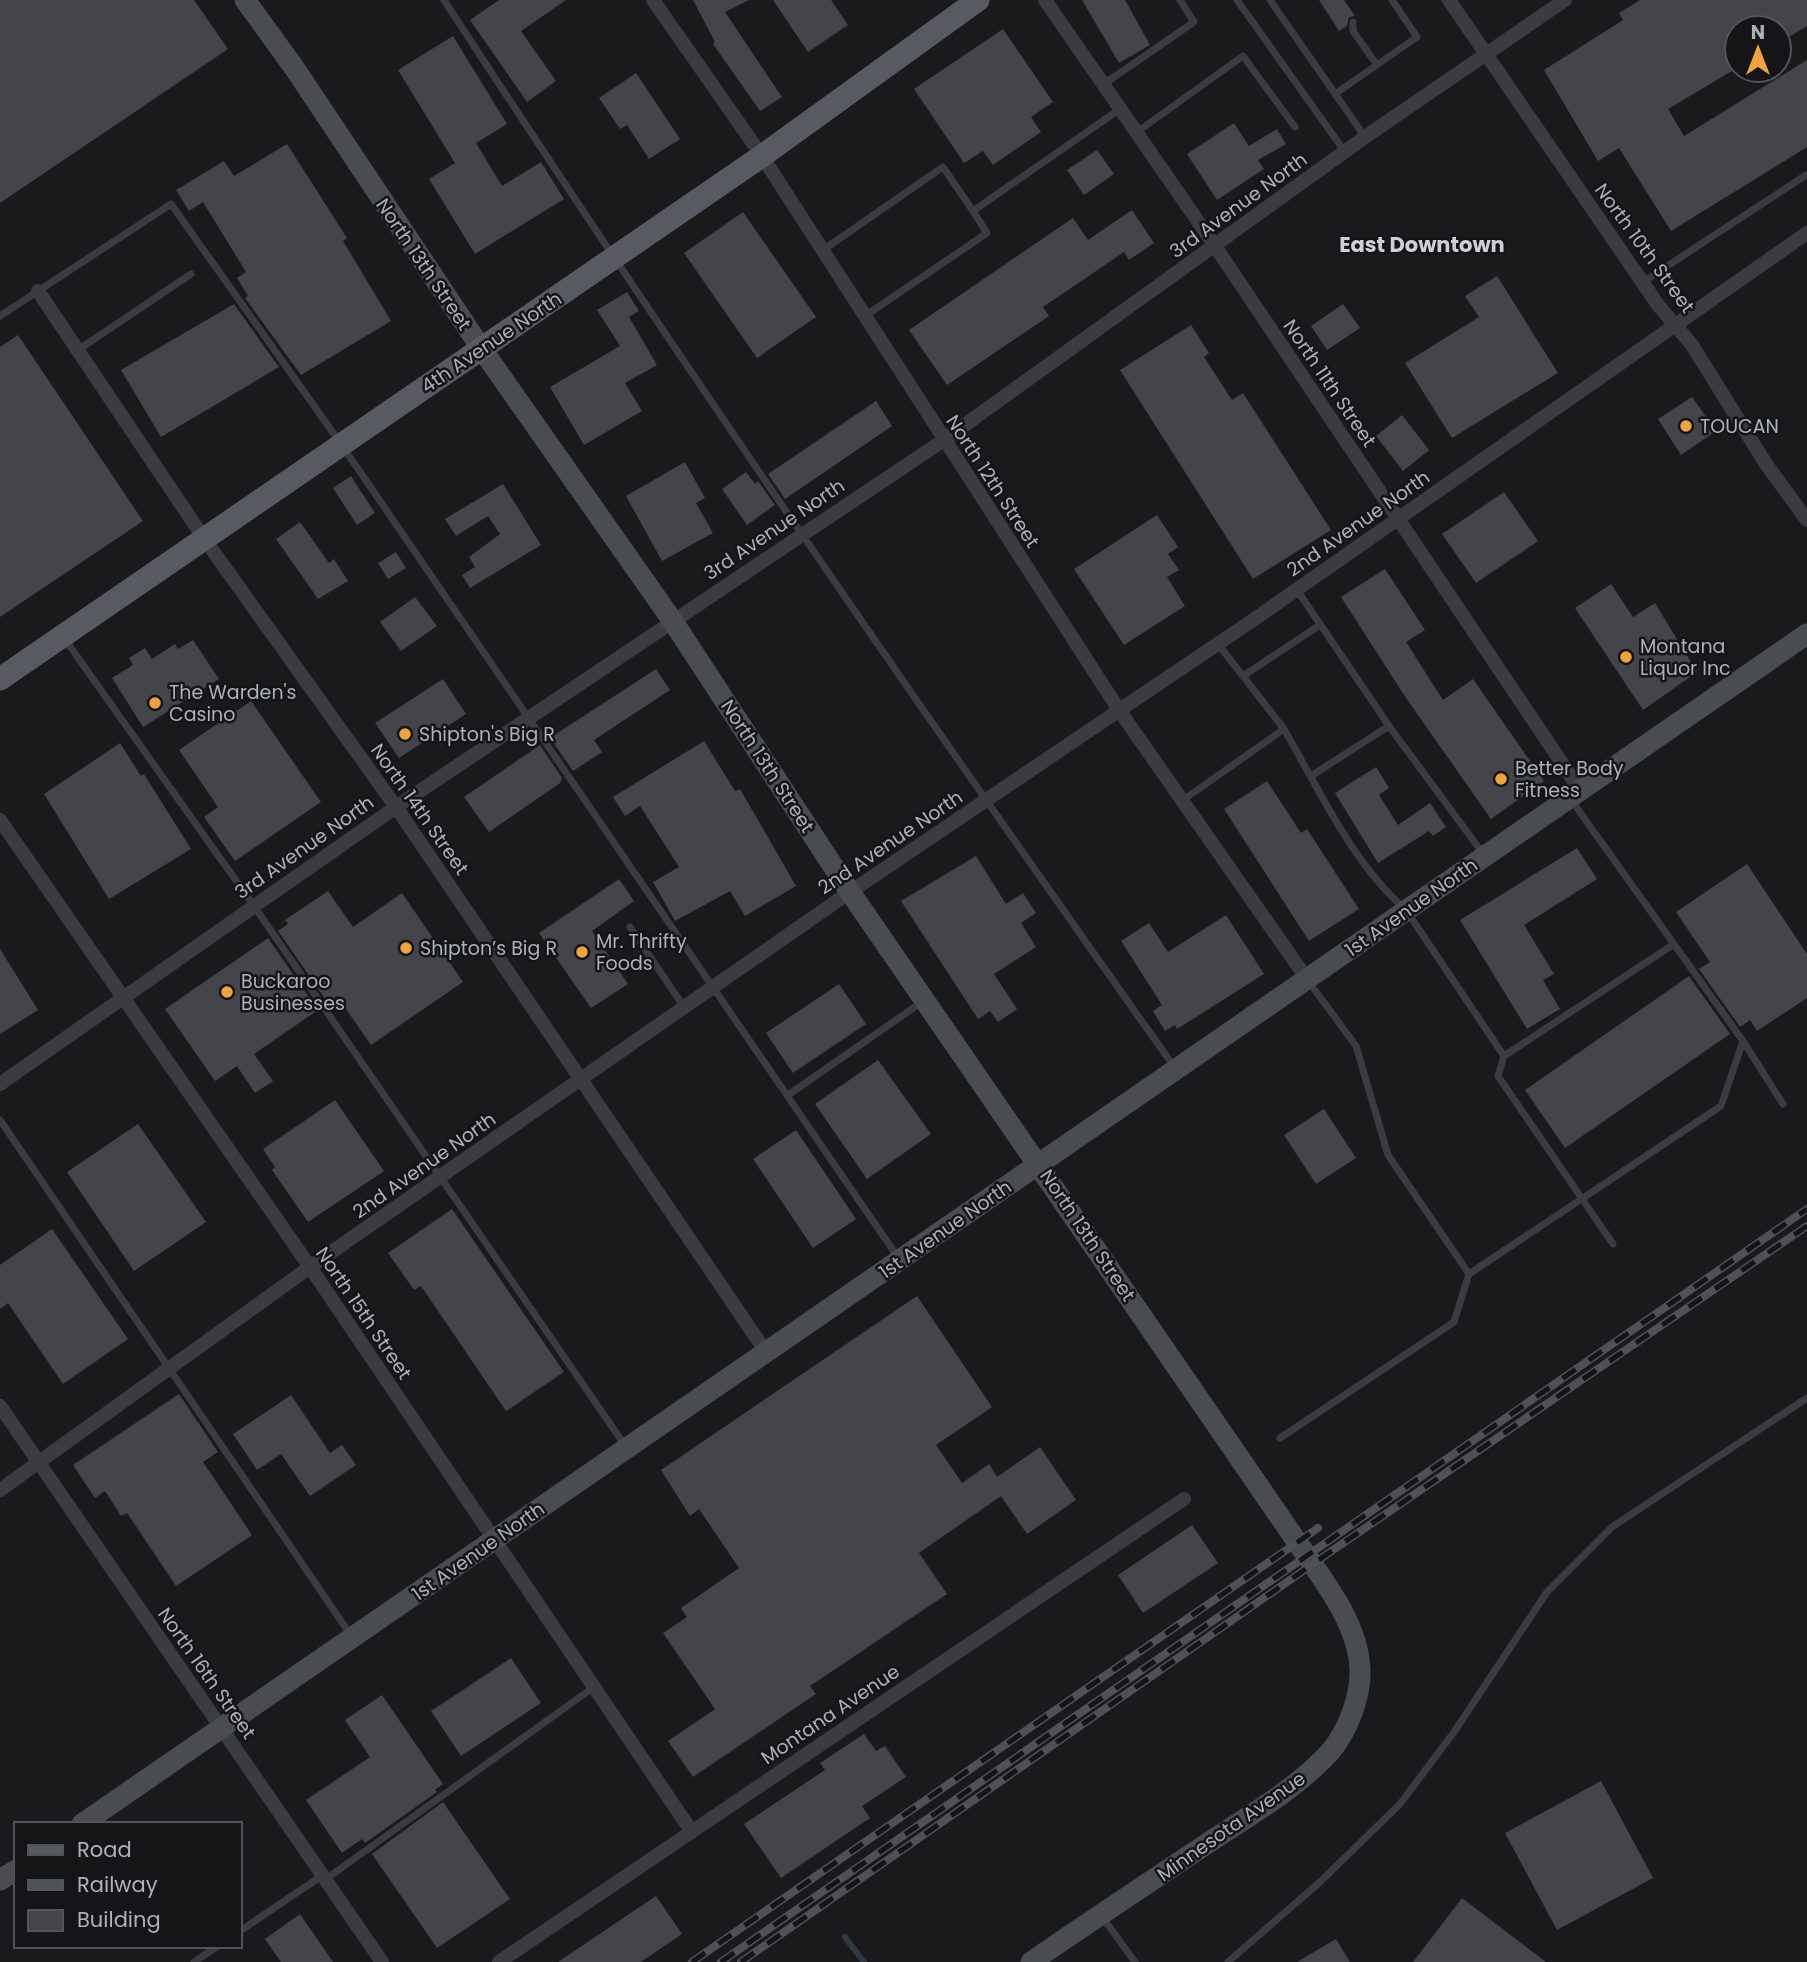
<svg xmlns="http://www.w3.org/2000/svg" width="1807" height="1962" font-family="Poppins,sans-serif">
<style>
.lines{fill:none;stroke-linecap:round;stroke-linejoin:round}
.stream{stroke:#2f3a40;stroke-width:6}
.building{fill:#444549}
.lane{stroke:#3b3c41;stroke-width:7}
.street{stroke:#3b3c41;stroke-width:14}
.secondary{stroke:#494c51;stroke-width:21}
.primary{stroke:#575a60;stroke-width:23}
.rail-casing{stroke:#4e5156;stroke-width:8}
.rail{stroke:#151517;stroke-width:5;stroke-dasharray:16;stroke-linecap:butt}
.poi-dot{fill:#f0a23d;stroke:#151517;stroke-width:2.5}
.labels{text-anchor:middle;stroke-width:5;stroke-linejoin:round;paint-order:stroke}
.street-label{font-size:19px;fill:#acb2bb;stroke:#151517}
.poi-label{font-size:19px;fill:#acb2bb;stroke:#151517;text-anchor:start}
.neighbourhood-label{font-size:21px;font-weight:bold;fill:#cdd1d7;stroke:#151517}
</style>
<rect width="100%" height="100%" fill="#1a1a1c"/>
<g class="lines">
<path class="stream" d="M 845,1937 L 864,1962"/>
</g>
<g class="building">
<path d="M 0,0 L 194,0 L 228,49 L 0,203 Z"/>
<path d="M 499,0 L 566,0 L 521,31 L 556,81 L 527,102 L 470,20 Z"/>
<path d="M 693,0 L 749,0 L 725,12 L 782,97 L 760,111 L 713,44 L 715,42 Z"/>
<path d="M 773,0 L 831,0 L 848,25 L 808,52 Z"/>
<path d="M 1082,0 L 1125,0 L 1150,45 L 1119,63 Z"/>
<path d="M 1319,0 L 1344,0 L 1355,16 L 1349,17 L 1347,26 L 1339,31 Z"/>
<path d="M 1640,0 L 1807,0 L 1807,26 L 1779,43 L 1779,28 L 1737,28 L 1737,68 L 1668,109 L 1684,136 L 1807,60 L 1807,147 L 1671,231 L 1619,148 L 1598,161 L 1544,70 L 1623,20 L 1619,13 Z"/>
<path d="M 1003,29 L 1053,102 L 1031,117 L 1041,132 L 993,165 L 983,151 L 964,163 L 914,89 Z"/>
<path d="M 453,36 L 507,124 L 476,143 L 502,186 L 541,162 L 564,199 L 475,254 L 429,179 L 455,163 L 398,70 Z"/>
<path d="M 636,73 L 680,139 L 649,159 L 627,125 L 620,129 L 599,98 Z"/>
<path d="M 1234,123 L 1249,146 L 1277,129 L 1286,144 L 1258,160 L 1264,169 L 1217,200 L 1187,154 Z"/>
<path d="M 287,144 L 347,238 L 343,241 L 391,321 L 301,375 L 245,298 L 248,296 L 237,278 L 246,272 L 203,202 L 189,211 L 176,190 L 224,161 L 234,176 Z"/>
<path d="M 1097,150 L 1114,174 L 1084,195 L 1067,170 Z"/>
<path d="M 1132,210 L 1154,243 L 1129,260 L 1124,252 L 1043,307 L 1049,316 L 947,385 L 909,330 L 1073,218 L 1088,240 Z"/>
<path d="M 743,212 L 816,317 L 757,358 L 684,253 Z"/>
<path d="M 1497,276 L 1558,373 L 1452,438 L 1405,363 L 1479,317 L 1465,296 Z"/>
<path d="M 627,292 L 639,311 L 629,317 L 657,365 L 625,383 L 642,411 L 584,445 L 550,387 L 620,346 L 597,310 Z"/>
<path d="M 234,304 L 279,367 L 161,437 L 121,370 Z"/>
<path d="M 1343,304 L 1360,328 L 1327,350 L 1311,326 Z"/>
<path d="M 1191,325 L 1209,353 L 1204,357 L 1232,400 L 1243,393 L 1331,530 L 1253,579 L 1120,370 Z"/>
<path d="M 18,335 L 143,521 L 0,617 L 0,347 Z"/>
<path d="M 1692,397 L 1716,431 L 1681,455 L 1658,419 Z"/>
<path d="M 876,401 L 892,426 L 785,499 L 768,474 Z"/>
<path d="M 1402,415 L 1429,450 L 1403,471 L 1376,436 Z"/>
<path d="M 685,462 L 705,498 L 696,503 L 713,533 L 662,561 L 626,496 Z"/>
<path d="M 746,472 L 755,484 L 758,481 L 775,505 L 747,525 L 722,489 Z"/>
<path d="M 351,476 L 375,513 L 357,525 L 333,488 Z"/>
<path d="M 503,484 L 541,545 L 470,588 L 462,575 L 475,567 L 469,557 L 500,534 L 488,516 L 456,536 L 445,519 Z"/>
<path d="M 1504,492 L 1538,541 L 1476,583 L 1442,534 Z"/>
<path d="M 1157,515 L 1178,547 L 1168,554 L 1179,570 L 1167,577 L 1185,606 L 1124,645 L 1074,569 Z"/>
<path d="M 300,522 L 329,563 L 334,559 L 348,581 L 318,599 L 276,539 Z"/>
<path d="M 396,552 L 406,568 L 388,579 L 378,563 Z"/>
<path d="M 1385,569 L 1425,630 L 1406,642 L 1443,700 L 1473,679 L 1544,781 L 1491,819 L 1406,698 L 1341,597 Z"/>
<path d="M 1611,584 L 1633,617 L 1655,603 L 1697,672 L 1643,710 L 1575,608 Z"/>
<path d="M 415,597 L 437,626 L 401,651 L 380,622 Z"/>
<path d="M 193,640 L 219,679 L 143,727 L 112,678 L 133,665 L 129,658 L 145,648 L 152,659 L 175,644 L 178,649 Z"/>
<path d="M 656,669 L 670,690 L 594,740 L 602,752 L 573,771 L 550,738 Z"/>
<path d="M 443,679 L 466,714 L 399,758 L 375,723 Z"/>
<path d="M 251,701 L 321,802 L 235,861 L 204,817 L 218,807 L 179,750 Z"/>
<path d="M 704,741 L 735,791 L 740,789 L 796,886 L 745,916 L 730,891 L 675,921 L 653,882 L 679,867 L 640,806 L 625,816 L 613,797 Z"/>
<path d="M 120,743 L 141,776 L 144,774 L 191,849 L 109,899 L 44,794 Z"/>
<path d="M 540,745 L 562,778 L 560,783 L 489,832 L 464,797 Z"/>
<path d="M 1376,767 L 1389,788 L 1379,795 L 1398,825 L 1430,803 L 1446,827 L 1433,836 L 1429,831 L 1378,863 L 1335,793 Z"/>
<path d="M 1267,781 L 1301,833 L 1307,829 L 1359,909 L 1309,941 L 1224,809 Z"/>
<path d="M 1577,848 L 1597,879 L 1524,925 L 1554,974 L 1543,980 L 1560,1009 L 1527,1029 L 1460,920 Z"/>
<path d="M 976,856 L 1006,904 L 1023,893 L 1036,913 L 1021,923 L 1036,947 L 994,974 L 1017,1009 L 998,1022 L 990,1011 L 978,1019 L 901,901 Z"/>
<path d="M 1747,864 L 1807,954 L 1807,998 L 1757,1031 L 1750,1020 L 1740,1027 L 1699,969 L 1710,962 L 1676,912 Z"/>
<path d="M 619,879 L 634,901 L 592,931 L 628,984 L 591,1008 L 539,933 Z"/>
<path d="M 328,891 L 353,927 L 402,893 L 463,982 L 371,1045 L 337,996 L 328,1003 L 278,931 L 288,924 L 285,920 Z"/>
<path d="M 1226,915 L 1264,974 L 1177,1029 L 1175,1025 L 1165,1031 L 1153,1011 L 1162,1005 L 1121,941 L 1149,923 L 1168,952 Z"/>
<path d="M 268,938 L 318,1010 L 254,1054 L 273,1081 L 255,1093 L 237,1066 L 215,1081 L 165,1009 Z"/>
<path d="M 0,949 L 38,1010 L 0,1034 Z"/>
<path d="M 1689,976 L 1730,1034 L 1565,1148 L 1525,1090 Z"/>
<path d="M 839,984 L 866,1024 L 793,1073 L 766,1033 Z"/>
<path d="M 878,1060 L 931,1134 L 867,1179 L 815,1104 Z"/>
<path d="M 335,1100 L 384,1171 L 308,1222 L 272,1170 L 275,1167 L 263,1149 Z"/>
<path d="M 1324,1109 L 1356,1158 L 1316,1184 L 1284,1135 Z"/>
<path d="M 138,1124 L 206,1222 L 134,1271 L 67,1172 Z"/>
<path d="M 796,1130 L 856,1219 L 813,1248 L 753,1159 Z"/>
<path d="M 452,1209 L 564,1372 L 506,1411 L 421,1286 L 414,1290 L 388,1253 Z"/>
<path d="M 52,1229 L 128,1339 L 63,1384 L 8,1303 L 0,1309 L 0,1265 Z"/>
<path d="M 917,1296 L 992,1407 L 936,1445 L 962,1483 L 989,1464 L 997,1477 L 1040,1447 L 1076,1500 L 1027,1534 L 1001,1496 L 919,1553 L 947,1594 L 810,1686 L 816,1694 L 693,1777 L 668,1741 L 715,1709 L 663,1633 L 687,1617 L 681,1608 L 739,1568 L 699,1509 L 690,1516 L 661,1470 Z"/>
<path d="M 179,1394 L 218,1452 L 203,1462 L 252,1535 L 176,1586 L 127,1513 L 121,1516 L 105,1491 L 95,1498 L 73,1465 Z"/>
<path d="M 291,1395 L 330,1453 L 342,1445 L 356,1465 L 310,1496 L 281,1454 L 257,1470 L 233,1434 Z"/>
<path d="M 1192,1525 L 1218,1563 L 1143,1613 L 1118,1575 Z"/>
<path d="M 511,1658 L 541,1703 L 461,1756 L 431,1711 Z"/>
<path d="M 382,1695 L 443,1784 L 435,1790 L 437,1792 L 365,1843 L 362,1839 L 342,1853 L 306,1800 L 370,1757 L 345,1720 Z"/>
<path d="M 864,1734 L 876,1751 L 885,1746 L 906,1777 L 862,1806 L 870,1818 L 781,1878 L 744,1824 L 825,1770 L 820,1763 Z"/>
<path d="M 1601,1781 L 1653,1878 L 1557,1930 L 1505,1833 Z"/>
<path d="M 443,1802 L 510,1899 L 437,1948 L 372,1854 Z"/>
<path d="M 656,1896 L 682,1934 L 641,1962 L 558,1962 Z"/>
<path d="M 1462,1898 L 1546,1962 L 1413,1962 Z"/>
<path d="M 300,1914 L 333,1962 L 281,1962 L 265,1939 Z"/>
<path d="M 1336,1939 L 1350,1962 L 1297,1962 Z"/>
</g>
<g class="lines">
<g class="lane">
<path d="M 444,0 C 679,361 925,716 1175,1068"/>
<path d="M 1237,0 L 1345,152"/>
<path d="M 1270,0 L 1365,137"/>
<path d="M 1353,22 L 1353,31 L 1377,65"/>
<path d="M 1104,84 L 1194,22 L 1180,0"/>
<path d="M 1335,94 L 1417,37 L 1392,0"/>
<path d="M 1137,132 L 1243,56 L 1295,127"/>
<path d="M 823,250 L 943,167 L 973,211 L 1120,109"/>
<path d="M 1643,282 L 1806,175"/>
<path d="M 0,316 L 171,204 L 341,444 L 899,1259"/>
<path d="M 865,316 L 987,233 L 973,211"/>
<path d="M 78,350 L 191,274"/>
<path d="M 1297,590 L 1389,726 L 1311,776"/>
<path d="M 64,638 L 254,906 L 626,1447"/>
<path d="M 1243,676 L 1320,625"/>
<path d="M 1389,726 L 1484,855"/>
<path d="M 1284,729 C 1320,791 1352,863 1406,910 L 1504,1056 L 1674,944"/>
<path d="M 1183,800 L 1284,729 L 1218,644"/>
<path d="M 630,927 L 684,1007"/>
<path d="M 1309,982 L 1356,1046 L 1388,1155 L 1469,1274"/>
<path d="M 1743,1041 L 1783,1104"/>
<path d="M 1504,1056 L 1498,1076 L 1613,1244"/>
<path d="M 788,1095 L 922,1002"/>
<path d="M 0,1120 L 350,1634"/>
<path d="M 1280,1438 L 1454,1322 L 1469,1274 L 1721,1106 L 1743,1041 L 1572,801"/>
<path d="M 326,1879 L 594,1687"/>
<path d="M 1103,1918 L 1135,1962"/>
<path d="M 240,1931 L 323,1875"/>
<path d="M 194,1962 L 218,1946"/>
<path d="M 1228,1962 L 1320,1882 L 1400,1804 L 1454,1732 L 1547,1592 L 1612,1527 L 1807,1398"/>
</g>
<g class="street">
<path d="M 653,0 L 762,156 L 1119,710 L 1307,979"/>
<path d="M 1045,0 L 1215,246 L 1580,790"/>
<path d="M 1449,0 L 1658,305 L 1692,345 L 1766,464 L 1807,520"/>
<path d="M 38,291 L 203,537 L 396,807 L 766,1352"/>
<path d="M 0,820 L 310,1267 L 692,1832"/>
<path d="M 0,1084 L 396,807 L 944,440 L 1365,137 L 1565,0"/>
<path d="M 0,1406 L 382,1962"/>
<path d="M 0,1490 L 310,1267 L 850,892 L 1259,616 L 1807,233"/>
<path d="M 499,1962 L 1184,1499"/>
</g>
<g class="secondary">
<path d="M 245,0 L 293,66 L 481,348 L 672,620 L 850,892 L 1291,1533 C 1317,1573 1358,1619 1360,1669 C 1361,1696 1348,1731 1330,1752 C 1297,1788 1252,1814 1211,1841 C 1151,1881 1090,1921 1031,1962"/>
<path d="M 82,1824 L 1807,634"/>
<path d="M 0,1880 L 16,1870"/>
</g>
<path class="primary" d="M 0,679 L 762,156 L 978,0"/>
<g class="rail-casing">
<g id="rail">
<path d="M 692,1962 L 1318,1528"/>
<path d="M 721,1962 L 1807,1209"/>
<path d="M 741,1962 L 1333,1550 L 1807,1226"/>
</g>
</g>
<use href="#rail" class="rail"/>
</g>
<g class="poi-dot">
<circle cx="1686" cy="426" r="7"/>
<circle cx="1626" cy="657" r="7"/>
<circle cx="155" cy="703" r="7"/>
<circle cx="405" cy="734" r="7"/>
<circle cx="1501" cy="779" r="7"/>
<circle cx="406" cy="948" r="7"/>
<circle cx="582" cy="952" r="7"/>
<circle cx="227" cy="992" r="7"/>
</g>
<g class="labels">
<g class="street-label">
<text transform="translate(1238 205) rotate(-36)" y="7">3rd Avenue North</text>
<text transform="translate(1645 248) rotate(54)" y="7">North 10th Street</text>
<text transform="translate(424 264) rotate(56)" y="7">North 13th Street</text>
<text transform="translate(491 342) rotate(-34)" y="7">4th Avenue North</text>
<text transform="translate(1330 383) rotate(56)" y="7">North 11th Street</text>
<text transform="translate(993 481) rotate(57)" y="7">North 12th Street</text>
<text transform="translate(1358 523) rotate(-35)" y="7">2nd Avenue North</text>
<text transform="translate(774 529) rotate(-34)" y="7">3rd Avenue North</text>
<text transform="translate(768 766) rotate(57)" y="7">North 13th Street</text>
<text transform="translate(420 809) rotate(55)" y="7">North 14th Street</text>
<text transform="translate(890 842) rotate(-34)" y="7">2nd Avenue North</text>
<text transform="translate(304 847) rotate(-35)" y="7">3rd Avenue North</text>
<text transform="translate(1411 907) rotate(-35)" y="7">1st Avenue North</text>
<text transform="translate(424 1165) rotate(-35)" y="7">2nd Avenue North</text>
<text transform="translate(945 1229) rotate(-35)" y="7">1st Avenue North</text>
<text transform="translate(1088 1235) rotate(56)" y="7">North 13th Street</text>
<text transform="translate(364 1313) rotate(56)" y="7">North 15th Street</text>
<text transform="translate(478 1551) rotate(-35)" y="7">1st Avenue North</text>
<text transform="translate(207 1673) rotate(55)" y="7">North 16th Street</text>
<text transform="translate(830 1714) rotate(-34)" y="7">Montana Avenue</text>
<text transform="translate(1231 1826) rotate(-35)" y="7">Minnesota Avenue</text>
</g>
<g class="poi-label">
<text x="1700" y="433">TOUCAN</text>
<text x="1640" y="653">Montana<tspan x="1640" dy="22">Liquor Inc</tspan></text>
<text x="169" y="699">The Warden's<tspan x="169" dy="22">Casino</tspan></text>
<text x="419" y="741">Shipton's Big R</text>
<text x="1515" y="775">Better Body<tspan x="1515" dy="22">Fitness</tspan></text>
<text x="596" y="948">Mr. Thrifty<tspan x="596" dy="22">Foods</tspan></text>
<text x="420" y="955">Shipton’s Big R</text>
<text x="241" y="988">Buckaroo<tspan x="241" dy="22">Businesses</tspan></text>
</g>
<g class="neighbourhood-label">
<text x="1422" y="252">East Downtown</text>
</g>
</g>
<rect x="14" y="1822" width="228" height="126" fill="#151517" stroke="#515459" stroke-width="2"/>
<rect x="28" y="1845" width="35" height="10" fill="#575a60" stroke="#515459" stroke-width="2"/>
<text x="77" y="1857" font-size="21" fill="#acb2bb">Road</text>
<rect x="28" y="1880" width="35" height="10" fill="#4e5156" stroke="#515459" stroke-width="2"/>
<text x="77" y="1892" font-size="21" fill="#acb2bb">Railway</text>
<rect x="28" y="1910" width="35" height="21" fill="#444549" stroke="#515459" stroke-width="2"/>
<text x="77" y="1927" font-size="21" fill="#acb2bb">Building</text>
<g transform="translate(1758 49)"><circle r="33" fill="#151517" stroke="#515459" stroke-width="2"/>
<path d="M0-5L12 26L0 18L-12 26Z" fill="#f0a23d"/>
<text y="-10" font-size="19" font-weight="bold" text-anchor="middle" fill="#acb2bb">N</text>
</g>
</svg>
